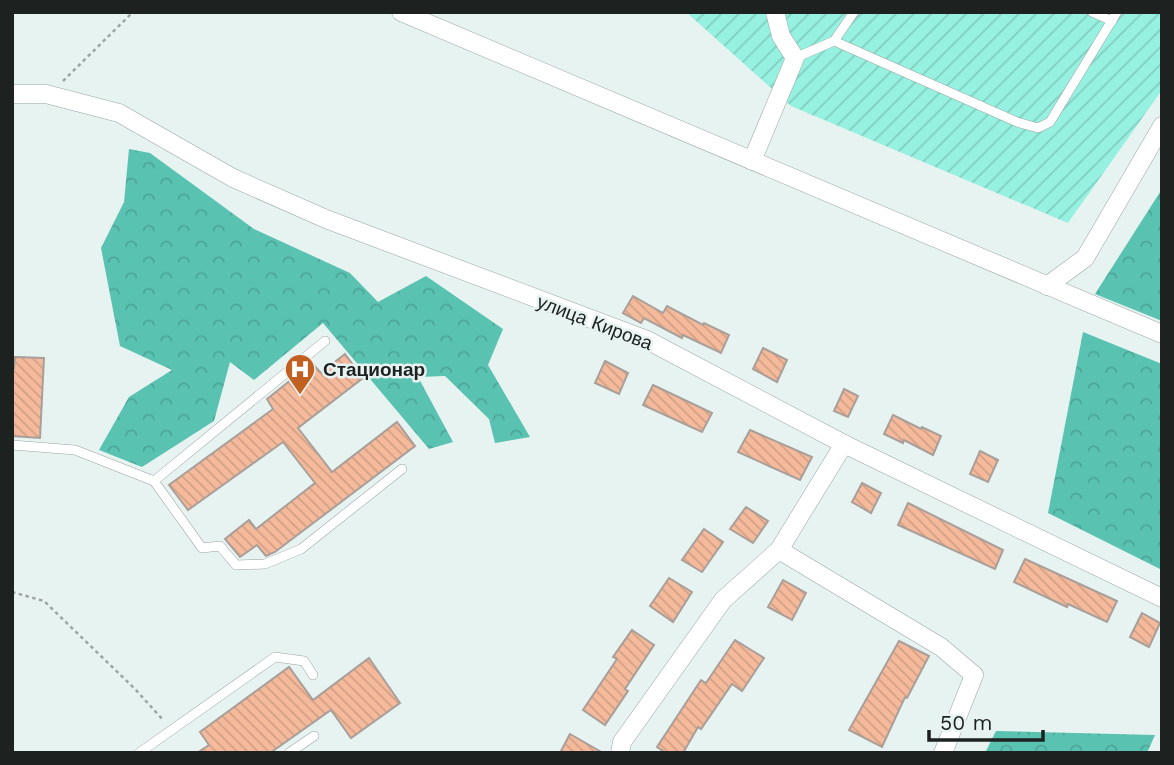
<svg xmlns="http://www.w3.org/2000/svg" width="1174" height="765" font-family="'Work Sans',sans-serif">
<style>
.forest{fill:url(#forest-crowns)}
.garden{fill:url(#garden-furrows)}
.building{fill:url(#building-back-hatch);stroke:#a99f9a;stroke-width:2}
.lines{fill:none;stroke-linecap:round;stroke-linejoin:round}
.lane-casing{stroke:#9aa5a3;stroke-width:10}
.street-casing{stroke:#9aa5a3;stroke-width:19}
.path{stroke:#9ca5a3;stroke-width:2.5;stroke-dasharray:3.5 3.5;stroke-linecap:butt}
.lane{stroke:#fff;stroke-width:9}
.street{stroke:#fff;stroke-width:18}
.labels{text-anchor:middle;stroke-width:5;stroke-linejoin:round;paint-order:stroke}
.street-label{font-size:19px;fill:#1d2120;stroke:#e7f3f1}
.poi-label{font-size:19px;font-weight:bold;fill:#1d2120;stroke:#e7f3f1;text-anchor:start}
</style>
<defs>
<pattern id="forest-crowns" width="20" height="18" patternUnits="userSpaceOnUse" patternTransform="scale(1.75)"><rect width="20" height="18" fill="#59c2b1"/><path d="M2 6a3 3 0 1 1 6 0M12 15a3 3 0 1 1 6 0" fill="none" stroke="#4da698"/></pattern>
<pattern id="garden-furrows" width="10" height="10" patternUnits="userSpaceOnUse" patternTransform="scale(1.75)"><rect width="10" height="10" fill="#96f1e0"/><path d="M-1 1l2-2M0 10L10 0M9 11l2-2" fill="none" stroke="#81cec0"/></pattern>
<pattern id="building-back-hatch" width="6" height="6" patternUnits="userSpaceOnUse" patternTransform="scale(1.75)"><rect width="6" height="6" fill="#f5ba9b"/><path d="M-1 5l2 2M0 0l6 6M5-1l2 2" fill="none" stroke="#d2a085"/></pattern>
</defs>
<rect width="100%" height="100%" fill="#e7f3f1"/>
<g class="forest">
<path d="M 129,149 L 150,153 L 254,229 L 350,273 L 378,302 L 426,276 L 503,329 L 488,365 L 530,437 L 495,443 L 489,419 L 445,376 L 418,377 L 453,442 L 429,449 L 323,323 L 254,380 L 230,362 L 214,421 L 142,467 L 99,450 L 129,397 L 172,370 L 120,346 L 101,248 L 124,202 Z"/>
<path d="M 1162,189 L 1162,321 L 1095,294 Z"/>
<path d="M 1083,332 L 1162,364 L 1162,570 L 1048,513 Z"/>
<path d="M 996,731 L 1155,735 L 1147,753 L 985,753 Z"/>
</g>
<path class="garden" d="M 686,12 L 1162,12 L 1162,90 L 1068,223 L 791,106 Z"/>
<g class="building">
<path d="M 633,296 L 663,313 L 667,306 L 703,325 L 704,323 L 729,335 L 721,353 L 683,335 L 682,338 L 644,318 L 641,323 L 623,313 Z"/>
<path d="M 763,348 L 787,360 L 777,382 L 753,369 Z"/>
<path d="M 345,354 L 363,378 L 298,428 L 332,472 L 397,422 L 415,446 L 275,552 L 266,556 L 257,545 L 240,557 L 225,539 L 249,520 L 256,529 L 315,483 L 283,442 L 188,510 L 169,485 L 273,409 L 267,399 L 312,363 L 321,373 Z"/>
<path d="M 15,357 L 44,358 L 40,438 L 12,436 L 12,367 L 14,368 Z"/>
<path d="M 605,361 L 628,373 L 619,394 L 595,383 Z"/>
<path d="M 653,385 L 712,413 L 702,432 L 643,405 Z"/>
<path d="M 844,389 L 858,396 L 848,417 L 834,411 Z"/>
<path d="M 893,415 L 921,429 L 922,427 L 941,436 L 933,455 L 904,440 L 903,443 L 884,434 Z"/>
<path d="M 750,430 L 812,457 L 800,480 L 738,452 Z"/>
<path d="M 980,451 L 998,460 L 988,482 L 970,474 Z"/>
<path d="M 862,483 L 881,493 L 871,513 L 852,502 Z"/>
<path d="M 908,503 L 1003,550 L 995,569 L 898,525 Z"/>
<path d="M 746,507 L 768,521 L 753,543 L 730,529 Z"/>
<path d="M 704,529 L 723,542 L 702,572 L 682,560 Z"/>
<path d="M 1025,559 L 1117,601 L 1107,622 L 1068,604 L 1067,607 L 1014,582 Z"/>
<path d="M 669,578 L 692,592 L 673,622 L 650,606 Z"/>
<path d="M 783,580 L 806,593 L 792,620 L 768,607 Z"/>
<path d="M 1142,613 L 1160,623 L 1149,647 L 1130,637 Z"/>
<path d="M 632,630 L 654,645 L 625,689 L 628,691 L 605,725 L 583,710 L 617,659 L 613,657 Z"/>
<path d="M 735,640 L 764,658 L 742,691 L 732,684 L 701,729 L 698,727 L 683,753 L 666,753 L 657,747 L 701,680 L 706,683 Z"/>
<path d="M 899,641 L 929,656 L 907,698 L 905,697 L 882,747 L 849,730 Z"/>
<path d="M 369,658 L 400,703 L 351,738 L 331,710 L 270,753 L 197,753 L 209,745 L 200,732 L 289,667 L 313,700 Z"/>
<path d="M 570,734 L 603,753 L 560,753 Z"/>
</g>
<g class="lines">
<g class="lane-casing">
<g id="lane">
<path d="M 1092,12 L 1112,21"/>
<path d="M 834,41 L 1017,122 L 1038,128 L 1050,122 L 1117,12"/>
<path d="M 795,58 L 834,41 L 854,12"/>
<path d="M 12,445 L 75,450 L 154,481 L 325,341"/>
<path d="M 154,481 L 202,548 L 220,546 L 236,565 L 265,564 L 301,549 L 402,469"/>
<path d="M 139,753 L 275,657 L 304,661 L 313,675"/>
<path d="M 289,753 L 314,736"/>
</g>
</g>
<g class="street-casing">
<g id="street">
<path d="M 401,12 L 1162,334"/>
<path d="M 12,94 L 46,94 L 119,113 L 233,178 L 326,219 L 647,340 L 844,444 L 1162,598"/>
<path d="M 752,161 L 795,58 L 781,36 L 775,12"/>
<path d="M 1047,286 L 1085,258 L 1162,126"/>
<path d="M 779,550 L 941,647 L 974,675 L 943,753"/>
<path d="M 620,753 L 622,742 L 723,600 L 779,550 L 844,444"/>
</g>
</g>
<g class="path">
<path d="M 63,81 L 133,12"/>
<path d="M 12,592 L 44,601 L 135,689 L 164,721"/>
</g>
<use href="#lane" class="lane"/>
<use href="#street" class="street"/>
</g>
<defs>
<g id="hospital-pin" transform="scale(1.575)"><path d="M0 17L-7.5 6A9.5 9.5 0 1 1 7.5 6Z" fill="#c16021" stroke="#e7f3f1"/><path d="M-5-5h3v3.5h4V-5h3V5h-3V1.5h-4V5h-3Z" fill="#fff"/></g>
</defs>
<g fill-rule="evenodd">
<use href="#hospital-pin" x="300" y="369"/>
</g>
<g class="labels">
<g class="street-label">
<text transform="translate(595 322) rotate(21)" y="7">улица Кирова</text>
</g>
<g class="poi-label">
<text x="323" y="376">Стационар</text>
</g>
</g>
<rect width="1174" height="765" fill="none" stroke="#1d2120" stroke-width="28"/>
<path d="M929 730v10h114v-10" fill="none" stroke="#1d2120" stroke-width="3.5"/>
<text x="940" y="730" font-size="21" fill="#1d2120" stroke="#e7f3f1" stroke-width="5" paint-order="stroke">50 m</text>
</svg>
